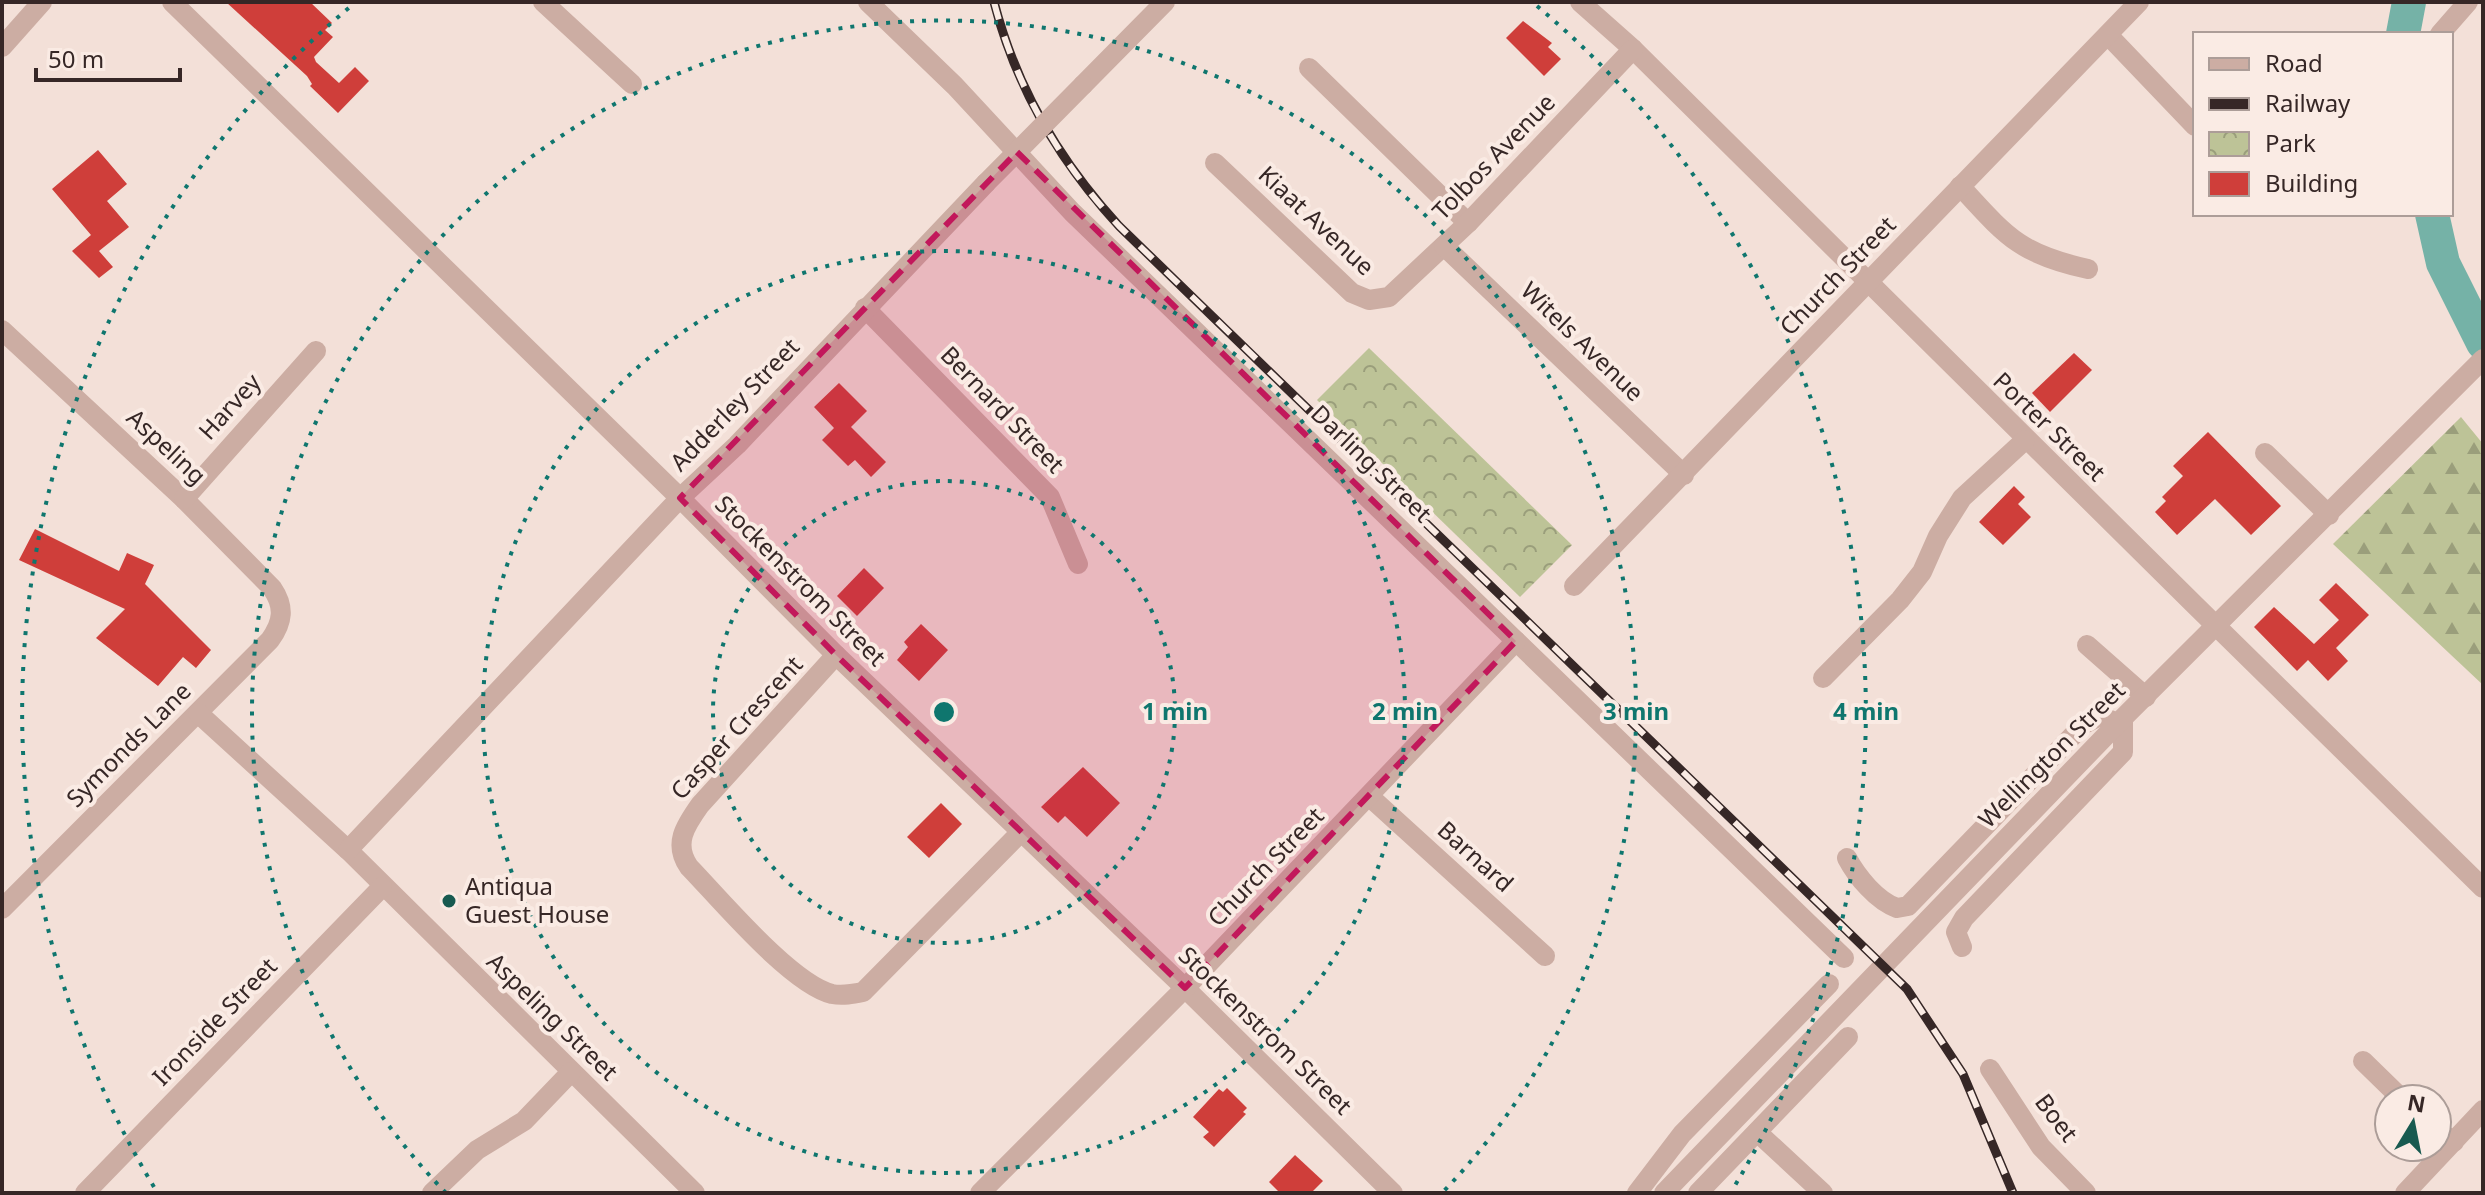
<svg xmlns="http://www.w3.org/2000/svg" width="2485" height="1195" font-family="'Noto Sans',sans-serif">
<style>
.forest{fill:url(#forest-firs)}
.park{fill:url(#park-crowns)}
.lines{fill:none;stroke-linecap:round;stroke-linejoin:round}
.river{stroke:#75b2a7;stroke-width:34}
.building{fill:#cf3e3a}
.minor{stroke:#ccada3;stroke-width:20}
.rail-casing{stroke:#362726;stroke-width:9}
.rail{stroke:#faebe4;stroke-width:6;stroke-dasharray:18;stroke-linecap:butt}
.minor-bridge{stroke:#ccada3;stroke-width:20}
.marked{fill:#c2185b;fill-opacity:0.2;stroke:#c2185b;stroke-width:6;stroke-dasharray:16 10;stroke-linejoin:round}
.ring{fill:none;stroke:#0f766e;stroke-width:4;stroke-dasharray:4 8}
.poi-dot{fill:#185a50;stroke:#faebe4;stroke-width:3}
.labels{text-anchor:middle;stroke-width:8;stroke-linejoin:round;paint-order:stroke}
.street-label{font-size:24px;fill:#362726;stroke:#faebe4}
.poi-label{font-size:24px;fill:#362726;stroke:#faebe4;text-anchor:start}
.centre{fill:#0f766e;stroke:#faebe4;stroke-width:4}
.ring-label{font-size:24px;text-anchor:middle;font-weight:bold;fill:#0f766e;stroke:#faebe4;stroke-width:8;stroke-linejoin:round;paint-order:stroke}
</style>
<defs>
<pattern id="forest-firs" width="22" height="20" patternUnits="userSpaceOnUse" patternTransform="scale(2)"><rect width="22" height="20" fill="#bdc397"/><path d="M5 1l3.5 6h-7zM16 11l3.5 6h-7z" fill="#9a9e7b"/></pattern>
<pattern id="park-crowns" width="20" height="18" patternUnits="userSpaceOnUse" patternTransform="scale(2)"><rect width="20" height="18" fill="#bdc397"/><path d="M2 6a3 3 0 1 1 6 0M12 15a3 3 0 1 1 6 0" fill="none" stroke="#9a9e7b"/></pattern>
</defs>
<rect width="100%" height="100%" fill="#f3e0d8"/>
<path class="forest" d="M 2461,417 L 2483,444 L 2483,685 L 2333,544 Z"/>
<path class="park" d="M 1369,348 L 1572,545 L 1520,597 L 1317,400 Z"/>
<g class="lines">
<g class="river">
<path d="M 2403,34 L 2409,2"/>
<path d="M 2432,214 L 2443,263 L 2483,343"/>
</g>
</g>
<g class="building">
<path d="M 226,2 L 310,2 L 332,23 L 325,30 L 333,37 L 314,57 L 316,62 L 339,83 L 355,67 L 369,81 L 338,113 L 310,86 L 312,84 L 307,76 Z"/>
<path d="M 1523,21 L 1552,43 L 1548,47 L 1561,59 L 1544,76 L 1506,38 Z"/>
<path d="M 98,150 L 127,184 L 107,201 L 129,227 L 99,251 L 113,267 L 99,278 L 72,251 L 91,235 L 52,189 Z"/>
<path d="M 2074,353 L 2092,370 L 2050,412 L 2032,393 Z"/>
<path d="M 839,383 L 867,411 L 851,427 L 886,462 L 871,477 L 855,460 L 848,466 L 822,440 L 834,428 L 814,407 Z"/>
<path d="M 2208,432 L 2281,506 L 2251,535 L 2215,499 L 2177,535 L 2155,512 L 2166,501 L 2162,497 L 2183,476 L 2173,466 Z"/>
<path d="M 2014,486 L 2025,497 L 2018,504 L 2031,517 L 2003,545 L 1979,522 Z"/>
<path d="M 35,529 L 119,571 L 127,553 L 154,565 L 145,584 L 211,650 L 196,668 L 183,657 L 158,686 L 96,638 L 125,609 L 19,560 Z"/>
<path d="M 864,568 L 884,588 L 857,616 L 837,596 Z"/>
<path d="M 2336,583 L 2369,615 L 2336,648 L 2348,661 L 2328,681 L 2308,660 L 2297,671 L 2254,627 L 2274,607 L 2314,644 L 2339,620 L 2319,600 Z"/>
<path d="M 921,624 L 948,650 L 919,681 L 897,660 L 908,647 L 904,642 Z"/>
<path d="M 1083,767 L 1120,803 L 1087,837 L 1065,816 L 1058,823 L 1041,807 Z"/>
<path d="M 941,803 L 962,824 L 929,858 L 907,837 Z"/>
<path d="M 1227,1088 L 1247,1108 L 1243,1112 L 1246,1114 L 1214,1147 L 1203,1137 L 1209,1132 L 1193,1117 L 1219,1089 L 1223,1092 Z"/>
<path d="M 1295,1155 L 1323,1181 L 1311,1193 L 1280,1193 L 1269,1182 Z"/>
</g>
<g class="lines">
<g class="minor">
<path d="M 172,2 L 680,498 L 836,655 L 1185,988 L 1393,1193"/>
<path d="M 543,2 L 632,84"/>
<path d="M 868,2 L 955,86 L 1072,212 L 1844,958"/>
<path d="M 1580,2 L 1633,49 C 1915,331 2199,609 2483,888"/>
<path d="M 2440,34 L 2468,2"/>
<path d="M 2108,35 L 2195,126"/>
<path d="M 2,47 L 42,2"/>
<path d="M 1309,68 L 1468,223"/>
<path d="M 1083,85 L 1165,2"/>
<path d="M 1215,163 L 1352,293 L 1369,300 L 1389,297 L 1468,223 L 1633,49"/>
<path d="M 1960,186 C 2006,236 2019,254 2088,269"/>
<path d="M 1444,246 L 1684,475"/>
<path d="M 865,308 L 1050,497 L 1078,564"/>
<path d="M 2,330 L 184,499 L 272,588 C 285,607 283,622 270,640 L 2,909"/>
<path d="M 2265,453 L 2329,515"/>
<path d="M 184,499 L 316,351"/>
<path d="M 1574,586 L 2139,2"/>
<path d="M 2087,645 L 2146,697"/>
<path d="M 836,655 L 700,805 C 685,826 673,844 689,867 C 720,899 791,984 832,994 C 843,996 853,994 863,992 L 1021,832"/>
<path d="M 1823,678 L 1900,600 L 1922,572 L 1938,536 L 1962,498 L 2025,440"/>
<path d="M 198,713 L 348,850 L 695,1193"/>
<path d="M 1370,797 L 1545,956"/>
<path d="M 348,850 L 680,498 L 737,445 L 986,183"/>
<path d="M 1847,858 C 1857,877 1877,901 1897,908 L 1908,906 L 2084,724 L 2100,716 L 2118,723"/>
<path d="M 1962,947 L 1956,932 L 1964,918 L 2123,752 L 2123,720"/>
<path d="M 2363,1061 L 2402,1099"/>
<path d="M 1990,1069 L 2041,1147 L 2086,1193"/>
<path d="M 2437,1130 L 2454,1142"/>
<path d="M 1757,1132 L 1823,1193"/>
<path d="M 85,1193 L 382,887"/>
<path d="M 432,1193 L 477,1150 L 524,1121 L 571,1072"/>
<path d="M 980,1193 L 1185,988 L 1516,641"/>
<path d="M 1637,1193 L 1682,1134 L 1829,984"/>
<path d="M 1664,1193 L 2118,723 L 2483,359"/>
<path d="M 1698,1193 L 1848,1037"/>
<path d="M 2405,1193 L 2483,1110"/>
</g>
<g class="rail-casing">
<path id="rail" d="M 994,2 C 1016,87 1059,161 1119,226 L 1907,989 L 1963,1074 L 2013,1193"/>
</g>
<use href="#rail" class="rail"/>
<path class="minor-bridge" d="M 986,183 L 1083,85"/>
</g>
<path class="marked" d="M 1017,152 L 1516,641 L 1185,988 L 836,655 L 680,498 Z"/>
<g class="ring">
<circle cx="944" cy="712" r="231"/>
<circle cx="944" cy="712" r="461"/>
<path d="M446 1193A692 692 0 1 1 1442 1193"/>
<path d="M154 1187A922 922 0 0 1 351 6M1537 6A922 922 0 0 1 1734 1187"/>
</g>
<circle class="poi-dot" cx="449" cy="901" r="8"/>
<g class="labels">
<g class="street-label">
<text transform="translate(1494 157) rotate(-46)" y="8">Tolbos Avenue</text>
<text transform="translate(1316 221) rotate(43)" y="8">Kiaat Avenue</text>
<text transform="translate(1838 276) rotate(-46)" y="8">Church Street</text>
<text transform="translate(1582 342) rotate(44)" y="8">Witels Avenue</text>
<text transform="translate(735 405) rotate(-46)" y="8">Adderley Street</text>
<text transform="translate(230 407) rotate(-48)" y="8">Harvey</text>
<text transform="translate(1002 410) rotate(46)" y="8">Bernard Street</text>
<text transform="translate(2049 427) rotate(44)" y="8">Porter Street</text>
<text transform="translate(166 447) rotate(43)" y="8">Aspeling</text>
<text transform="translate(1371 464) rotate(44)" y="8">Darling Street</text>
<text transform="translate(800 581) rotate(45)" y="8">Stockenstrom Street</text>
<text transform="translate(737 728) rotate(-48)" y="8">Casper Crescent</text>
<text transform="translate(129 745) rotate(-45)" y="8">Symonds Lane</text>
<text transform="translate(2052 755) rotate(-45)" y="8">Wellington Street</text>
<text transform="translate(1475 857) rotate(42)" y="8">Barnard</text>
<text transform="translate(1266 867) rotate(-46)" y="8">Church Street</text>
<text transform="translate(552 1017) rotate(44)" y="8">Aspeling Street</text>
<text transform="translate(215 1022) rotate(-46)" y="8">Ironside Street</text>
<text transform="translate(1265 1031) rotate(44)" y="8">Stockenstrom Street</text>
<text transform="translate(2056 1118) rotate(53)" y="8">Boet</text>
</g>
<g class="poi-label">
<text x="465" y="895">Antiqua<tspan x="465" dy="28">Guest House</tspan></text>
</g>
</g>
<circle cx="944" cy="712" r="12" class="centre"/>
<g class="ring-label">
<text x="1175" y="720">1 min</text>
<text x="1405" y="720">2 min</text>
<text x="1636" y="720">3 min</text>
<text x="1866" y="720">4 min</text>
</g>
<rect width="2485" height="1195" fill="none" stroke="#362726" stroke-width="8"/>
<rect x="2193" y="32" width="260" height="184" fill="#faebe4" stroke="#ac9d98" stroke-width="2"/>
<rect x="2209" y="58" width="40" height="12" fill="#ccada3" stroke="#ac9d98" stroke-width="2"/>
<text x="2265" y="72" font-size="24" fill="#362726">Road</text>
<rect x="2209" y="98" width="40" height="12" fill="#362726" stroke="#ac9d98" stroke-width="2"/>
<text x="2265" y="112" font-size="24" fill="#362726">Railway</text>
<rect x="2209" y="132" width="40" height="24" fill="url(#park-crowns)" stroke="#ac9d98" stroke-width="2"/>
<text x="2265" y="152" font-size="24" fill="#362726">Park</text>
<rect x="2209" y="172" width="40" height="24" fill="#cf3e3a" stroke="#ac9d98" stroke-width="2"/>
<text x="2265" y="192" font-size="24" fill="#362726">Building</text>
<g transform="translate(2413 1123) rotate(10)"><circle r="38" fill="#faebe4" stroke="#ac9d98" stroke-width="2"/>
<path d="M0-6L14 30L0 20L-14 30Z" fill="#185a50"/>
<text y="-12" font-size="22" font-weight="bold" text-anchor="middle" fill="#362726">N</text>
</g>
<path d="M36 68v12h144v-12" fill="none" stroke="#362726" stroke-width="4"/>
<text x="48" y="68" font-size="24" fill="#362726" stroke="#faebe4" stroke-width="6" paint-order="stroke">50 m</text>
</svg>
